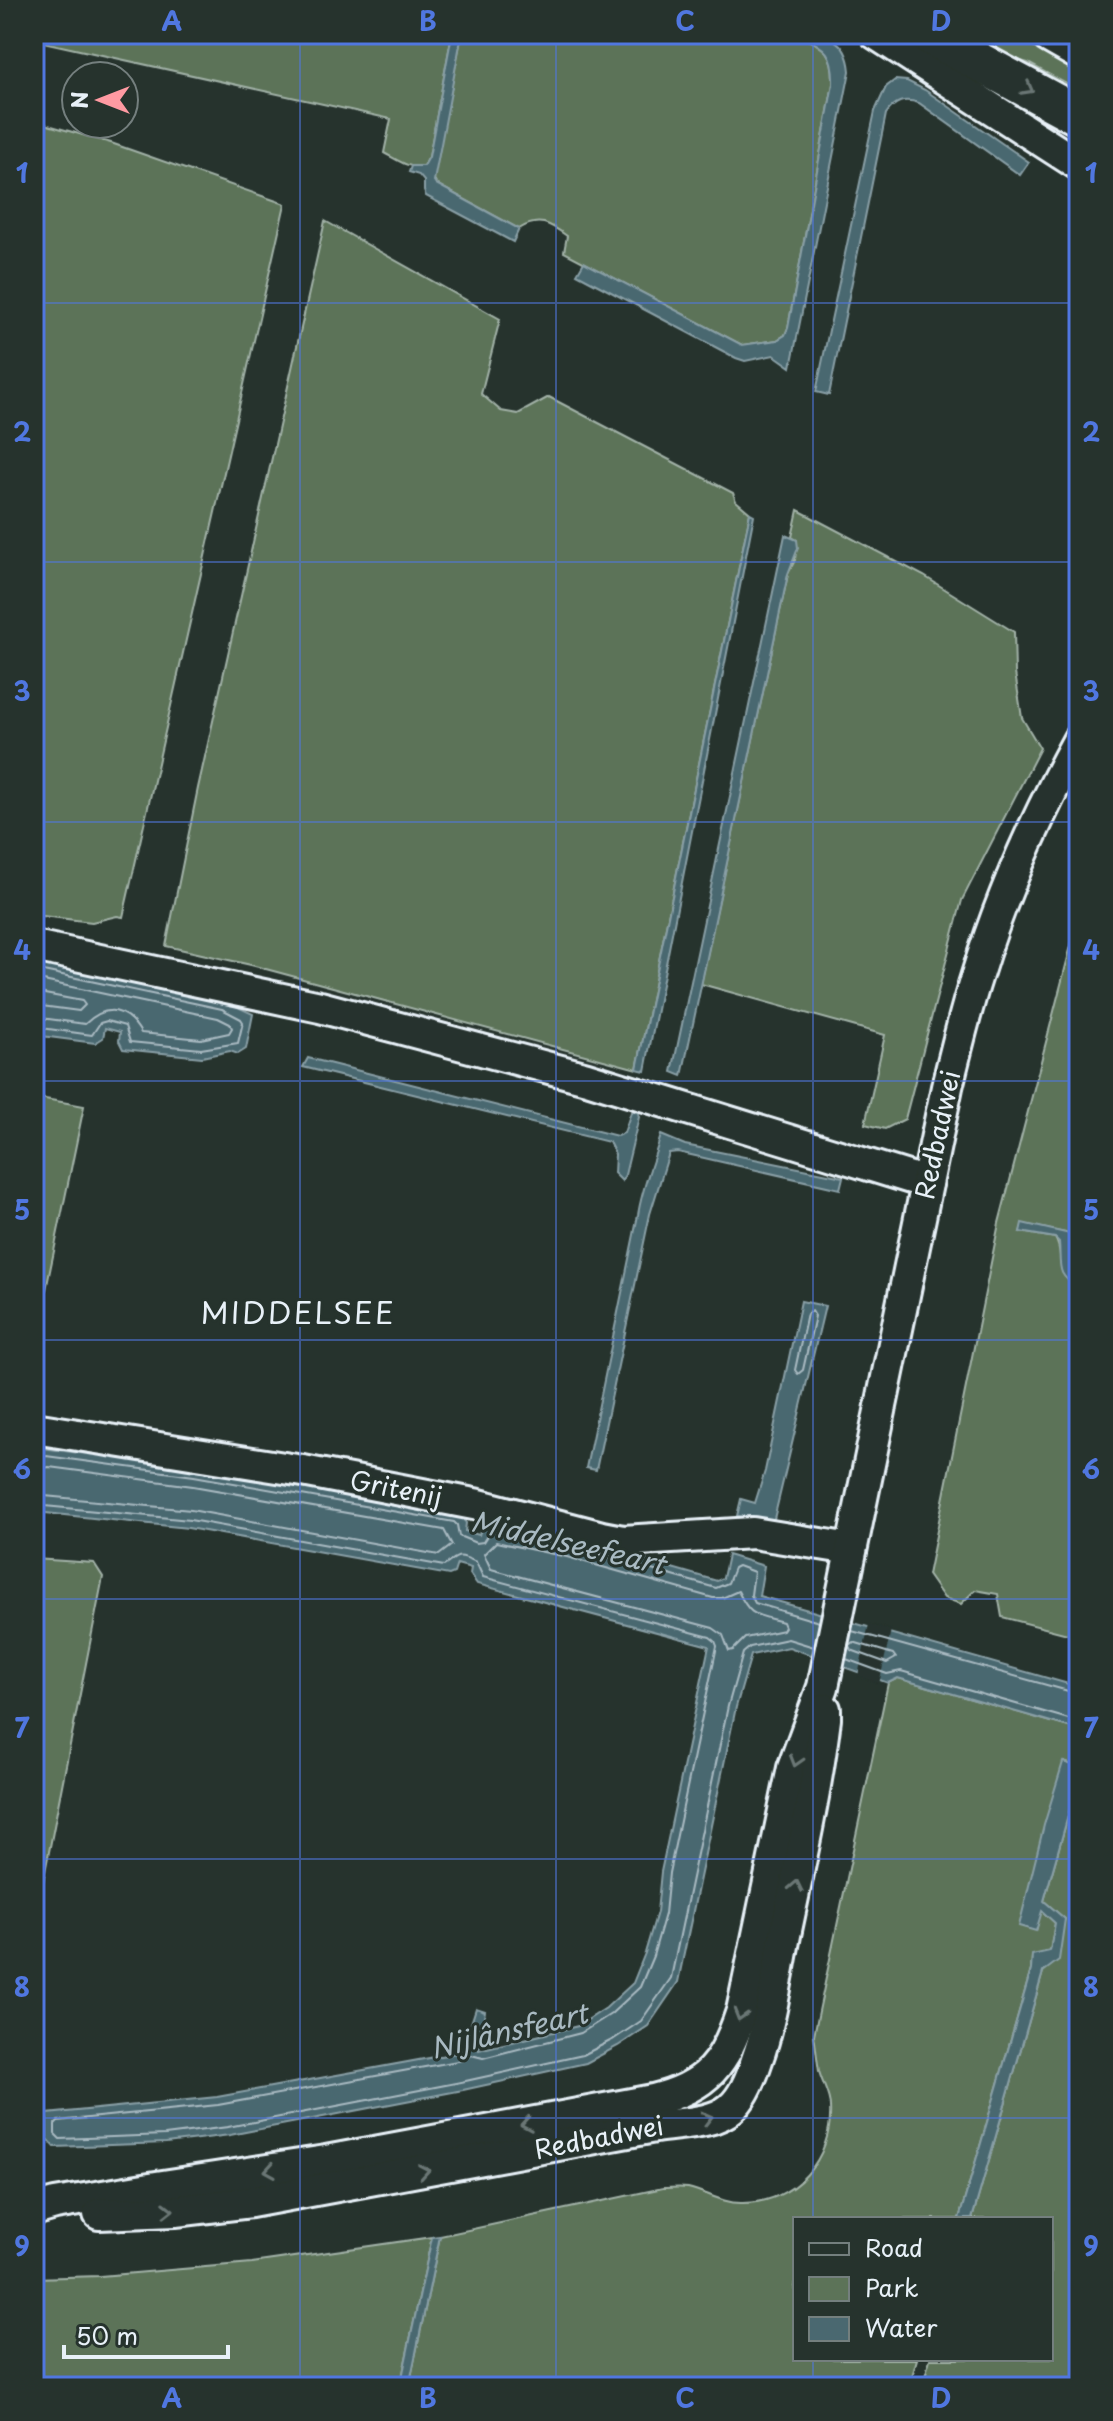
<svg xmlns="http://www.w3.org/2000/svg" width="1113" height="2421" font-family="'Playpen Sans',sans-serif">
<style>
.green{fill:#5c7358;stroke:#a2b2a8;stroke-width:2}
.water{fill:#4a6870;stroke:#899fa6;stroke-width:2}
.pier{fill:#26332d}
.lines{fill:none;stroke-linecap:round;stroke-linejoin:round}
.shore{stroke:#a9bac2;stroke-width:2}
.minor-casing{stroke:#e8f1f8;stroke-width:36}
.major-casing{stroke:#e8f1f8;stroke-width:44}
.minor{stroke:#26332d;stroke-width:30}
.major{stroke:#26332d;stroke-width:38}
.oneway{stroke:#6a7674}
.grid{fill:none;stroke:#5077e0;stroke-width:2;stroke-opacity:0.55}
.labels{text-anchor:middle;stroke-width:6;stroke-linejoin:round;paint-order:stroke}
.street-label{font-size:26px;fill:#e8f1f8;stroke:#26332d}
.water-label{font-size:28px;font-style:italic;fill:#a9bac2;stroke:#26332d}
.quarter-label{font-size:30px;letter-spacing:2px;fill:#e8f1f8;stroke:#26332d}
.neatline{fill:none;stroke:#5077e0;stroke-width:3}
.grid-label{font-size:26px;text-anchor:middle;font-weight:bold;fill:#5077e0}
</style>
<rect width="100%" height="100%" fill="#26332d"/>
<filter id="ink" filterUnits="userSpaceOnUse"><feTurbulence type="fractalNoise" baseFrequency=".0125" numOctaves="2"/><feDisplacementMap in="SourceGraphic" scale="16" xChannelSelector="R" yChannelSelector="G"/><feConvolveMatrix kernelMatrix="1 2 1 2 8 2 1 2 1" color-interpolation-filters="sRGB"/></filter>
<g filter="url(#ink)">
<g class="green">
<path d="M 34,34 L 452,34 L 429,157 L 424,166 C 410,170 396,159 384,153 L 391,119 L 34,40 Z"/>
<path d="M 462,34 L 797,34 C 825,48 834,51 833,84 L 788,328 L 785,335 L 777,340 L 742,345 L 564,252 L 567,236 C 550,224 539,216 519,229 L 436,184 L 433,177 Z"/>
<path d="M 950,34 L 1027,34 L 1079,65 L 1079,91 L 1028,63 L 982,50 Z"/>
<path d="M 34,121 L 111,143 L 285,204 L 123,917 L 117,916 L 92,922 L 34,915 Z"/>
<path d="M 325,221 L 500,319 L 481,394 L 501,411 L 518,414 L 549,397 L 733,493 L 736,501 L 750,513 L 637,1069 L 251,965 L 166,946 L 198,788 Z"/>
<path d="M 798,510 L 924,576 L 1014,632 L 1015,673 L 1022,718 L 1040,748 L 962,900 L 905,1119 L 885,1129 L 865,1124 L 885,1035 L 701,984 L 788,574 L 795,560 L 797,540 L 792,537 Z"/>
<path d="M 1079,915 L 1079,1236 L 1023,1224 L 1020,1232 L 1055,1238 C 1066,1256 1052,1275 1079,1287 L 1079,1637 L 1002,1617 L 998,1594 L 975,1590 L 961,1604 L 944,1598 L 928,1575 L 999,1223 Z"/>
<path d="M 34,1097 L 84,1106 L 41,1314 L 34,1312 Z"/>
<path d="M 34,1559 L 94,1563 L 103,1577 L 34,1928 Z"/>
<path d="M 898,1678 L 1079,1730 L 1079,1767 L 1064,1762 L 1036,1931 L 1041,1910 L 1055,1923 L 1050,1952 L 1032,1956 L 1031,1970 L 959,2219 L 795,2219 L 795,2359 L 917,2359 L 909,2387 L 409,2387 L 440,2236 L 663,2188 C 671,2188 680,2187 688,2188 C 706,2192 722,2203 741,2203 C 795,2204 833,2158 830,2107 C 830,2095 822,2083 819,2071 C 817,2059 816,2047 814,2035 L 888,1683 Z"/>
<path d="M 1079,1777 L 1079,2387 L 922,2387 L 930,2359 L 1051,2359 L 1051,2219 L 972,2219 L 1043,1972 L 1065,1919 L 1044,1901 Z"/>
<path d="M 432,2237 L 400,2387 L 34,2387 L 34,2278 L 100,2276 L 252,2263 Z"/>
</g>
<g class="water">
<path d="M 452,34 L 462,34 L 434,181 L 436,184 L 519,229 L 513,242 L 426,196 L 424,191 L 424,181 L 419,175 L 409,172 L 411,166 L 424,166 L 429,157 Z"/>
<path d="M 797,34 C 826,34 847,37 850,71 L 791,367 L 774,355 L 745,361 L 736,358 L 577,274 L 584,262 L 742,345 L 777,340 L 785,335 L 788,328 L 833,84 C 834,51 825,48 797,34 Z"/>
<path d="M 895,80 L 907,81 L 925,90 L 1029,162 L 1020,175 L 919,103 C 904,98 895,101 886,114 L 829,395 L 816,392 L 875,111 L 886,87 Z"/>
<path d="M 750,513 L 754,515 L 645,1071 L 637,1069 Z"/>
<path d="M 785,535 L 797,540 L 798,548 L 788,574 L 682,1076 L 672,1072 Z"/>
<path d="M 34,961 L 225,1001 L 253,1014 L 246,1049 L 238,1054 L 230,1051 L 202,1057 L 123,1049 L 119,1041 L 120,1032 L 105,1028 L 103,1038 L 95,1043 L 34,1035 Z"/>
<path d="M 308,1058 L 617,1136 L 624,1133 L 631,1112 L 638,1112 L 639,1117 L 625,1175 L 622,1181 L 614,1173 L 615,1154 L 609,1142 L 303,1067 Z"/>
<path d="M 661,1135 L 685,1145 L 843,1177 L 840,1189 L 678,1152 L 669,1153 L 650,1214 L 596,1470 L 586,1468 L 638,1215 C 642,1187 653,1163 661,1135 Z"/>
<path d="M 1022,1223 L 1079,1236 L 1079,1241 L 1073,1241 C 1070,1252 1070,1267 1079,1275 L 1079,1287 C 1055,1276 1061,1265 1059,1242 L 1055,1238 L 1020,1232 Z"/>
<path d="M 801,1301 L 825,1306 L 773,1523 L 737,1516 L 741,1499 L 755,1503 L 765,1471 Z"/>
<path d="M 42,1448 L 195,1468 L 460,1515 L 466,1523 L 465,1531 L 479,1535 L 482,1526 L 491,1521 L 571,1539 L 717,1581 L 723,1578 L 728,1555 L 764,1566 L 759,1596 L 1079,1687 L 1079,1730 L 898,1678 L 888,1683 L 789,1647 L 751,1655 L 736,1707 L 678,1982 L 648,2026 L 618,2046 L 586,2063 L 463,2090 L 230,2135 L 166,2143 L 55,2147 L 47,2138 L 47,2114 L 217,2097 L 462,2052 L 476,2008 L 485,2011 L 479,2050 L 578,2026 L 606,2008 L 633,1983 L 645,1953 L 657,1912 L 661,1872 L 709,1646 L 477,1584 L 470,1574 L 471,1568 L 457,1564 L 454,1573 L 449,1575 L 188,1528 L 36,1512 L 34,1510 L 34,1454 Z"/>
<path d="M 1063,1762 L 1079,1767 L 1079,1777 L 1044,1901 L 1065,1919 L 1059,1960 L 1043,1972 L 972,2219 L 959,2219 L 1031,1970 L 1032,1955 L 1050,1951 L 1055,1923 L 1042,1911 L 1036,1931 L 1019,1926 L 1044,1825 Z"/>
<path d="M 440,2236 L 409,2387 L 400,2387 L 432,2237 Z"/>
</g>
<path class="pier" d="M 869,1624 L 891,1630 L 879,1684 L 858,1676 Z"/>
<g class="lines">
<g class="shore">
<path d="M 34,969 L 222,1009 L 241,1019 L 243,1022 L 238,1043 L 201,1049 L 130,1042 L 125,1026 L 107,1021 L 100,1023 L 92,1035 L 34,1027"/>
<path d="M 34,979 L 218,1018 L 230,1024 L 232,1028 L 229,1033 L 201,1039 L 141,1033 C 126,1008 107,1003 85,1024 L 34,1017"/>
<path d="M 34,992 L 82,1001 L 85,1005 L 79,1011 L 34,1005"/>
<path d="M 812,1311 L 815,1316 L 803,1370 L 798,1374 L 795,1370 L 807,1314 Z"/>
<path d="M 34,1460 L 46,1456 L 194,1476 L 454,1522 L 457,1525 L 459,1536 L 476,1543 L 483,1542 L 490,1531 L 493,1530 L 569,1547 L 716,1588 L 728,1583 L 734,1568 L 738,1566 L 754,1572 L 751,1595 L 755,1603 L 819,1622"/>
<path d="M 34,1470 L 49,1467 L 193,1486 L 444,1530 L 452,1545 L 439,1555 L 191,1510 L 34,1495"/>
<path d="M 34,1505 L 190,1520 L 444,1566 C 458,1557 455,1552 476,1562 L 483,1577 L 710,1637 L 715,1641 L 717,1646 L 669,1873 L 665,1914 L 653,1956 L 640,1987 L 611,2014 L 581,2033 L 483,2058 L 471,2055 L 463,2060 L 218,2105 L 58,2121 L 55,2124 L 55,2134 L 60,2139 L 165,2135 L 228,2127 L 461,2082 L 583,2055 L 614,2039 L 641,2021 L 671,1978 L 728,1706 L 743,1653 L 750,1647 L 788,1639 L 814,1647"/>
<path d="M 496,1542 L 567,1557 L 713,1598 L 722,1598 L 738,1591 C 751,1618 755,1614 783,1622 L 785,1627 L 783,1630 L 745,1638 L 733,1650 L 729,1651 L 723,1635 L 713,1628 L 491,1569 L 484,1554 Z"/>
<path d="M 852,1631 L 1079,1694"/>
<path d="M 849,1646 L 851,1650 L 887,1663 L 896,1658 L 893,1654 L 853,1642 L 849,1645"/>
<path d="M 846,1659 L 887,1674 L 901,1671 L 1079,1722"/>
</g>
<g class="minor-casing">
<g id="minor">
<path d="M 876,34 L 1079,165"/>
<path d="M 34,946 L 320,1007 L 587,1078 L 927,1183"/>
<path d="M 34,1428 L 303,1471 L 479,1505 L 602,1537 L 623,1541 L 753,1533 L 851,1549"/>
<path d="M 34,2210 L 55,2204 L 150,2188 L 326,2161 L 653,2100 C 708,2087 725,2063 742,2011 L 793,1768 L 823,1687 L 947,1087 C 956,1050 965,1012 977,975 C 1002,893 1038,814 1079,739"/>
<path d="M 99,2214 L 175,2211 L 251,2202 L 655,2127 C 678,2123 713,2124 731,2108 C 744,2097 752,2076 757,2060 C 771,2021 777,1976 785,1935 C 800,1863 816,1792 825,1719 L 825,1709"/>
</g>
</g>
<g class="major-casing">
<g id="major">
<path d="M 927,34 L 1079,116"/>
<path d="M 1051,34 L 1079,50"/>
</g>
</g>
<use href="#minor" class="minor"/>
<use href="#major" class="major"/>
</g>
<defs><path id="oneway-chevron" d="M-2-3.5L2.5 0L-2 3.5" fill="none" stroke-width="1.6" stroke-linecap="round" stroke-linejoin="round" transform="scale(2)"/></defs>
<g class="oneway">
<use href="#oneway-chevron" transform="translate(1028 89) rotate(29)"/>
<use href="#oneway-chevron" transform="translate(796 1761) rotate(107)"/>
<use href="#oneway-chevron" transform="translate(796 1886) rotate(-78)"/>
<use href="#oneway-chevron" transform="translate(740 2015) rotate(106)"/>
<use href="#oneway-chevron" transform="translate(707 2118) rotate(-14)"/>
<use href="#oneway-chevron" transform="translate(526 2124) rotate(170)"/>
<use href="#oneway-chevron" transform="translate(270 2170) rotate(171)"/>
<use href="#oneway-chevron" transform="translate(424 2171) rotate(-10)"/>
<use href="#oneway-chevron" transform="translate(168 2210) rotate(-1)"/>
</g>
</g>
<path class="grid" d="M 300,34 L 300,2387M 556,34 L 556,2387M 813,34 L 813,2219M 34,303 L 1079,303M 34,562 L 1079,562M 34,822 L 1079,822M 34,1081 L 1079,1081M 34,1340 L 1079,1340M 34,1599 L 1079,1599M 34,1859 L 1079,1859M 34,2118 L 1079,2118M 813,2359 L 813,2387"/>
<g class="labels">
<g class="street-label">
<text transform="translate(938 1135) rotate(-78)" y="9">Redbadwei</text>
<text transform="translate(396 1489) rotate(11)" y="9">Gritenij</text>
<text transform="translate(599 2138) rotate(-11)" y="9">Redbadwei</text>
</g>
<g class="water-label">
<text transform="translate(568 1543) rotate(13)" y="10">Middelseefeart</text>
<text transform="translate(509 2031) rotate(-13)" y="10">Nijlânsfeart</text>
</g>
<g class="quarter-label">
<text x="298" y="1324">MIDDELSEE</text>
</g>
</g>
<rect width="1113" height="2421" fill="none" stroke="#26332d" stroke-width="88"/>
<rect x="793" y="2217" width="260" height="144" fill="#26332d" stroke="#747f7e" stroke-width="2"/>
<rect x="809" y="2243" width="40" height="12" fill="#26332d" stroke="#747f7e" stroke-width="2"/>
<text x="865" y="2257" font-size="24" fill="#e8f1f8">Road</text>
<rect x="809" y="2277" width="40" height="24" fill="#5c7358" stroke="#747f7e" stroke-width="2"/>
<text x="865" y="2297" font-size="24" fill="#e8f1f8">Park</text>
<rect x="809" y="2317" width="40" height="24" fill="#4a6870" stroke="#747f7e" stroke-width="2"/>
<text x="865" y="2337" font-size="24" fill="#e8f1f8">Water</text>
<g transform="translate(100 100) rotate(270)"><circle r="38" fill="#26332d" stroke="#747f7e" stroke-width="2"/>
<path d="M0-6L14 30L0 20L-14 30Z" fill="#ff9aa2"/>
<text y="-12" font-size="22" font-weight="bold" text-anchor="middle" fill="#e8f1f8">N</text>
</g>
<path d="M64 2345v12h164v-12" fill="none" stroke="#e8f1f8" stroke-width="4"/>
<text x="76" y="2345" font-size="24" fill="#e8f1f8" stroke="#26332d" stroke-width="6" paint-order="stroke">50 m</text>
<rect x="44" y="44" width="1025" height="2333" class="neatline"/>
<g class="grid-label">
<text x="172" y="31">A</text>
<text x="428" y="31">B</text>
<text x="685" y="31">C</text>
<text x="941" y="31">D</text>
<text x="22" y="183">1</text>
<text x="1091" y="183">1</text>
<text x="22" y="442">2</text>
<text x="1091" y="442">2</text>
<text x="22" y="701">3</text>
<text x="1091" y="701">3</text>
<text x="22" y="960">4</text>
<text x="1091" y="960">4</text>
<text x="22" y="1220">5</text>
<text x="1091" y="1220">5</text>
<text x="22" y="1479">6</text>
<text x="1091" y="1479">6</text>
<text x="22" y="1738">7</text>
<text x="1091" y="1738">7</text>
<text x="22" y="1997">8</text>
<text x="1091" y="1997">8</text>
<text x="22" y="2256">9</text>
<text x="1091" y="2256">9</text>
<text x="172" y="2408">A</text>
<text x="428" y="2408">B</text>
<text x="685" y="2408">C</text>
<text x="941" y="2408">D</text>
</g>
</svg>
